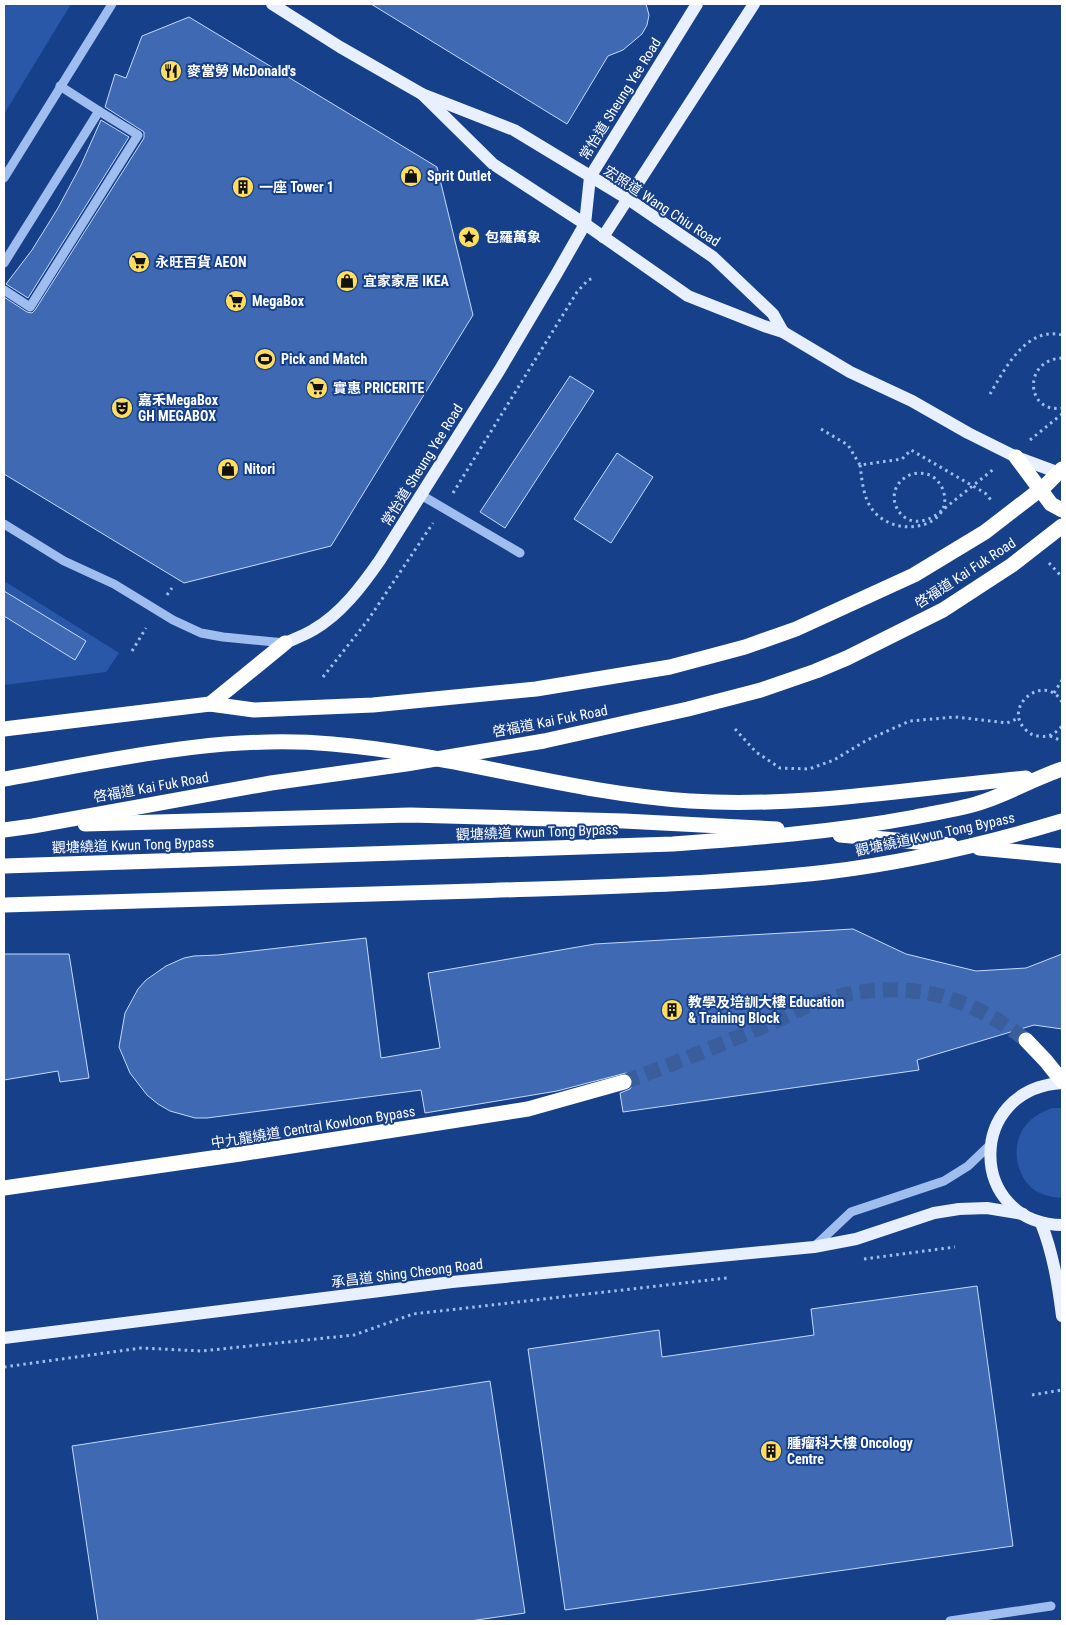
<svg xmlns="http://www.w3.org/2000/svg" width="1066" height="1625" font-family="'Roboto Condensed','Noto Sans TC',sans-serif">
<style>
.green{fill:#2958a9}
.building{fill:#3f69b3;stroke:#c6d9fa}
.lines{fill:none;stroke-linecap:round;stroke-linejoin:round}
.highway-tunnel{stroke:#3a5d9c;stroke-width:15;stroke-dasharray:15 8;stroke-linecap:butt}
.path{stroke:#a0bdef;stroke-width:3;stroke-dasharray:2.5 4;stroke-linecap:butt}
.minor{stroke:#a0bdef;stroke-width:9}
.major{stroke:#e8efff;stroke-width:12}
.highway{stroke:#fff;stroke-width:15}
.labels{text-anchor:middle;stroke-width:4;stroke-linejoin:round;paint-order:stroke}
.poi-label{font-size:14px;font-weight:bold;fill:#fff;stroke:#17408b;text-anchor:start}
.street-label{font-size:14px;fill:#fff;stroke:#17408b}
</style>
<rect width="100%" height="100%" fill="#17408b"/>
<g class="green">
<path d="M 4,4 L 71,4 L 4,114 Z"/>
<path d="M 4,581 L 119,653 L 106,672 L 4,685 Z"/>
<path d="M 1052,1108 L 1062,1108 L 1062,1198 C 1052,1197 1045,1196 1036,1191 C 1015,1177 1010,1144 1026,1125 C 1032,1117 1042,1112 1052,1108 Z"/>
</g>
<g class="building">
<path d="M 371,4 L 646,4 L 649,15 L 647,25 L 642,34 L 623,50 L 608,56 L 567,124 Z"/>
<path d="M 189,17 L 437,167 L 473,315 L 331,546 L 184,583 L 4,474 L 4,297 L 27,312 L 32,313 L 35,310 L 144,138 L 144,132 L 141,130 L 105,107 L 115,74 L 126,78 L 142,36 Z"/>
<path d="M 101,120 L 129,137 L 28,298 L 6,284 L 32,250 L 58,208 L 81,165 Z"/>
<path d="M 570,376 L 594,391 L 505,528 L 480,512 Z"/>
<path d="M 617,453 L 653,477 L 611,543 L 574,519 Z"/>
<path d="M 4,591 L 86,641 L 75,660 L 4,616 Z"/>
<path d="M 853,929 L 906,954 L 976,971 L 1026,968 L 1062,954 L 1062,1029 L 1034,1025 L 917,1060 L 919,1070 L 623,1112 L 620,1093 L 630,1089 L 633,1084 L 631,1076 L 626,1073 L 557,1091 L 425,1113 L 421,1090 L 207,1118 L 195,1118 L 170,1111 L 158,1104 L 147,1095 L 130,1073 L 119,1047 L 125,1013 L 138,989 L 146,980 L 166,966 L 184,958 L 194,956 L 218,955 L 366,938 L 381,1058 L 440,1048 L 428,973 L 595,944 Z"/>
<path d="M 4,954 L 69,954 L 89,1078 L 60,1082 L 58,1071 L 4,1080 Z"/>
<path d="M 977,1286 L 1013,1546 L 565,1610 L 528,1349 L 659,1330 L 662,1357 L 814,1335 L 811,1309 Z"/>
<path d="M 490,1381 L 525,1613 L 470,1621 L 98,1621 L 72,1446 Z"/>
</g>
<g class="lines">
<path class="highway-tunnel" d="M 624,1082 C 671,1065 717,1046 762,1027 C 780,1020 797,1009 815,1003 C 894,977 960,989 1026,1040"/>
<g class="path">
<path d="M 1062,358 C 1022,360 1026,414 1062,408"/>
<path d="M 990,394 C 1005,369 1026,326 1062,335"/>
<path d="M 821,429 L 848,445 L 860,465 L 902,459 L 911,450 L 985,493 L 991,500"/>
<path d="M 1030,440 L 1062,414"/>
<path d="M 860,465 C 862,480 863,497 872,509 C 895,541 956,527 943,490 C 941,484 937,480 932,476 C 924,472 913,472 906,477 C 878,494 904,541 940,512 L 995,468"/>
<path d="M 453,493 L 577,292 L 588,280 L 594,278"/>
<path d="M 1049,563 L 1062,577"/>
<path d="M 167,595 L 172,588"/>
<path d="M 132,651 L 146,628"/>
<path d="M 323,677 L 368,620 L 433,523"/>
<path d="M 1054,693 L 1062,680"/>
<path d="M 1062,702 C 1045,672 1002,706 1025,729 C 1029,733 1033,736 1039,736 C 1049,738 1056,733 1062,726"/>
<path d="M 735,729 L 756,752 L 780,768 L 809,769 L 834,760 L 867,740 L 910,721 L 955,717 L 1007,723 L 1019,718"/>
<path d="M 1050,736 L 1062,741"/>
<path d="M 864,1259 L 955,1247"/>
<path d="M 4,1367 L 141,1348 L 202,1351 L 354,1335 L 413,1314 L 727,1278"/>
<path d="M 1032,1395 L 1062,1390"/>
</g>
<g class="minor">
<path d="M 4,178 L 112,4"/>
<path d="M 4,263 L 99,111 L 60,86"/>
<path d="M 4,290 L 30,307 L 138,135 L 99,111"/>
<path d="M 421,495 L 520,553"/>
<path d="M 4,524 L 64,561 L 114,584 L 173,620 L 201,633 L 223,637 L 285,643"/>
<path d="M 814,1247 L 851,1212 L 944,1181 L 968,1166 L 990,1145"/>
<path d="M 950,1621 L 1051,1606"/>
</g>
<g class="major">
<path d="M 272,4 L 340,47 L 422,94 L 514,130 L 628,199 L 713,257 L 773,314 L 783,332"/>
<path d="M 422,94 L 493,164 L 585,224 L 688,296 L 764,326 L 783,332 L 850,372 L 912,401 L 968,433 L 1016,457 L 1062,474"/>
<path d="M 603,237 L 754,4"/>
<path d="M 285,643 C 294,639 305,635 313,630 C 341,614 362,586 380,560 L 499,371 L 557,273 L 585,224 L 590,177 L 697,4"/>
<path d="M 1062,1083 C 965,1089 968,1223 1062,1225"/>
<path d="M 1041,1223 C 1053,1253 1058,1284 1062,1316"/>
<path d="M 4,1338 L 452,1282 L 814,1247 L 856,1239 L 934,1213 L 959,1209 L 987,1208 L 1023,1214"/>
</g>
<g class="highway">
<path d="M 1016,457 L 1051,504 L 1062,510"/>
<path d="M 210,704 L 285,643"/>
<path d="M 4,729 L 210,704 L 254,710 L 373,705 L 536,689 L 670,667 L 745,647 L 796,629 L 914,575 L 985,532 L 1046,485 L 1062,469"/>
<path d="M 4,779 C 112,760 222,734 332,744 C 453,754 569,793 690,801 C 804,808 913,788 1026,778"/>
<path d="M 85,824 L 410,815 L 624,821 L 777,829"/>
<path d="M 4,830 L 33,826 L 271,783 L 406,764 L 544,741 L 688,709 L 761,690 L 816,671 L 847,658 L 943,610 L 1012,565 L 1062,526"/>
<path d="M 840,835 L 951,845"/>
<path d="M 979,848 L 1062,856"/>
<path d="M 4,866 L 673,844 C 754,838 835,832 915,817 C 938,812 963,809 985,801 C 1011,792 1036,778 1062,769"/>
<path d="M 4,905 C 161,900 318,896 475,891 C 592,887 710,885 827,872 C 907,862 986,844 1062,821"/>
<path d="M 1026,1040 L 1046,1061 L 1062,1081"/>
<path d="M 4,1188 L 240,1154 L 528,1109 L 624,1082"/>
</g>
</g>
<defs>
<g id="restaurant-disc" transform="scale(1.125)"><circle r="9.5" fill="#ffde5e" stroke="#17408b"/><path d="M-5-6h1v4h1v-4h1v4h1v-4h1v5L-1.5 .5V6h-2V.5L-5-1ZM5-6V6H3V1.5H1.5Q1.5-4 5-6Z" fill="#111"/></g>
<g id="shop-disc" transform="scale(1.125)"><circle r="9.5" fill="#ffde5e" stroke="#17408b"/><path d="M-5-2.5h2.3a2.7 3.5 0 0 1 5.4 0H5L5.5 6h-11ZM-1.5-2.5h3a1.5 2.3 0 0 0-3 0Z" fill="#111"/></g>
<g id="building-disc" transform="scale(1.125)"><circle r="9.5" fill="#ffde5e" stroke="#17408b"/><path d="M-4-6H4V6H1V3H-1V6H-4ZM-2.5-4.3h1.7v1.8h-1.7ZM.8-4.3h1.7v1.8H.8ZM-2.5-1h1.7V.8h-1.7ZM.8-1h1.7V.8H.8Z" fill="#111"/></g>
<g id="sight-disc" transform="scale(1.125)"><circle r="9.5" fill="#ffde5e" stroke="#17408b"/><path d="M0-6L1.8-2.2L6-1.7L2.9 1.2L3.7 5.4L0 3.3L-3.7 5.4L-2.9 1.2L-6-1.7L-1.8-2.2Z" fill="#111"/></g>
<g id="supermarket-disc" transform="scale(1.125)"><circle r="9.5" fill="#ffde5e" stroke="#17408b"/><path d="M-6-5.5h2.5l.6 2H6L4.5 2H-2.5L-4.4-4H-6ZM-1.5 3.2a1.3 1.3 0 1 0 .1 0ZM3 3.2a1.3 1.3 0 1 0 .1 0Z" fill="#111"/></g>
<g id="stadium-disc" transform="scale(1.125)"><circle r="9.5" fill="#ffde5e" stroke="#17408b"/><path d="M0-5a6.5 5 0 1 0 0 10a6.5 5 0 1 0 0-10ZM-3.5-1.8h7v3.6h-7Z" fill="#111"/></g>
<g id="theatre-disc" transform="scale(1.125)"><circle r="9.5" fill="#ffde5e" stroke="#17408b"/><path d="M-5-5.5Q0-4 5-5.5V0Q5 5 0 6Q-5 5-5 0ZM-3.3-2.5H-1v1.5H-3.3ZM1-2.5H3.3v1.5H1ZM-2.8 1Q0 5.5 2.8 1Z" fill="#111"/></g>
</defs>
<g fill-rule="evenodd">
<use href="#restaurant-disc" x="171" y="71"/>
<use href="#shop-disc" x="411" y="176"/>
<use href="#building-disc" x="243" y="187"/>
<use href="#sight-disc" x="469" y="237"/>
<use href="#supermarket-disc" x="139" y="262"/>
<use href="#shop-disc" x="347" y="281"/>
<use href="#supermarket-disc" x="236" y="301"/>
<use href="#stadium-disc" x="265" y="359"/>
<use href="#supermarket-disc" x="317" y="388"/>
<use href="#theatre-disc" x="122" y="408"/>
<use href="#shop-disc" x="228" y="469"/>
<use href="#building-disc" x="672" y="1010"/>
<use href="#building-disc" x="771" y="1451"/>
</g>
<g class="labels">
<g class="poi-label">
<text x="187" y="76">麥當勞 McDonald's</text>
<text x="427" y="181">Sprit Outlet</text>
<text x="259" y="192">一座 Tower 1</text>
<text x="485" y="242">包羅萬象</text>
<text x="155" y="267">永旺百貨 AEON</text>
<text x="363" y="286">宜家家居 IKEA</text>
<text x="252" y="306">MegaBox</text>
<text x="281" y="364">Pick and Match</text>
<text x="333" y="393">實惠 PRICERITE</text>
<text x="138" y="405">嘉禾MegaBox<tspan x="138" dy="16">GH MEGABOX</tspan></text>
<text x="244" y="474">Nitori</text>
<text x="688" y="1007">教學及培訓大樓 Education<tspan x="688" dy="16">&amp; Training Block</tspan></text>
<text x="787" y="1448">腫瘤科大樓 Oncology<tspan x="787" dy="16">Centre</tspan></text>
</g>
<g class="street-label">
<text transform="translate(620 99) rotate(-58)" y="5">常怡道 Sheung Yee Road</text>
<text transform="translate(662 206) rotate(33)" y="5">宏照道 Wang Chiu Road</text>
<text transform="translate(422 465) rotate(-58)" y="5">常怡道 Sheung Yee Road</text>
<text transform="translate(965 573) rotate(-33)" y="5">啓福道 Kai Fuk Road</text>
<text transform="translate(550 721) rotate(-11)" y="5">啓福道 Kai Fuk Road</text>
<text transform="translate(151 787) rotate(-10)" y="5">啓福道 Kai Fuk Road</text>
<text transform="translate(537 832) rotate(-2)" y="5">觀塘繞道 Kwun Tong Bypass</text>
<text transform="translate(935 834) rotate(-12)" y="5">觀塘繞道 Kwun Tong Bypass</text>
<text transform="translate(133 845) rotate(-2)" y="5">觀塘繞道 Kwun Tong Bypass</text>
<text transform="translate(313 1127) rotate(-9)" y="5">中九龍繞道 Central Kowloon Bypass</text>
<text transform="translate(407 1273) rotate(-7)" y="5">承昌道 Shing Cheong Road</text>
</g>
</g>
<rect width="1066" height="1625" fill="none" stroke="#ffffff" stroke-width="10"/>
</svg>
